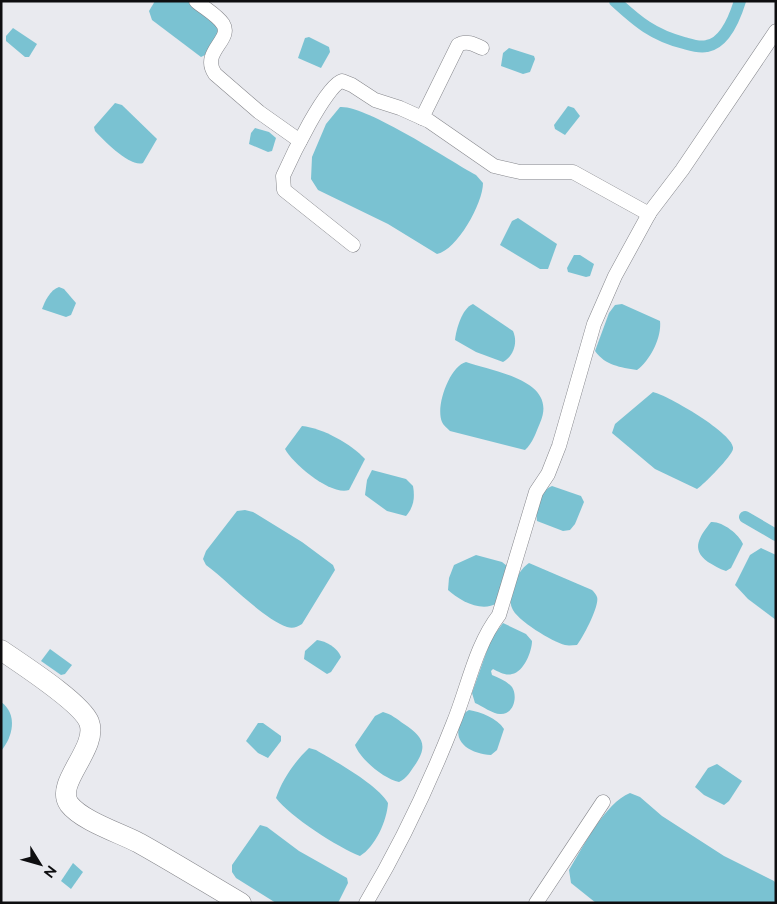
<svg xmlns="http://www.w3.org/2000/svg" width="777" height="904" font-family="Raleway,sans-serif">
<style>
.water{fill:#7ac2d2}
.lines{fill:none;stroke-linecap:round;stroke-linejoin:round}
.canal{stroke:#7ac2d2;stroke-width:12}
.street-casing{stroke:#85868b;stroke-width:15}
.secondary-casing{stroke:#85868b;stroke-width:21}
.street{stroke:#fff;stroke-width:14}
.secondary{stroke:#fff;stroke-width:20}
</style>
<rect width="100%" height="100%" fill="#e9eaef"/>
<g class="water">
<path d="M 155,1 L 188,1 L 216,24 L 219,31 L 207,54 L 201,57 L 152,20 L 149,11 Z"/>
<path d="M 13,28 L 37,44 L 29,57 L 25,57 L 6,41 L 6,36 Z"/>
<path d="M 309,37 L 329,47 L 330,52 L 321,68 L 298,58 L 305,38 Z"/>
<path d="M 509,48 L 534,56 L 535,59 L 530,72 L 523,74 L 501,66 L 503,53 Z"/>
<path d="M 115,103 L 122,105 L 157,139 L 143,163 C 131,168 103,140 95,131 L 94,127 Z"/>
<path d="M 568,106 L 574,108 L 580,116 L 565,135 L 555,129 L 554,125 Z"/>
<path d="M 340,107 C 366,105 449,160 476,175 L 483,183 C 483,203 457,250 437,254 L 388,224 L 318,190 L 311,179 L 312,157 L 326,124 Z"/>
<path d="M 255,128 L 269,132 L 276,138 L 272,151 L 268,152 L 249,144 L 251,133 Z"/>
<path d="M 518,218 L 557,244 L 548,269 L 540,269 L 500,245 L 512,221 Z"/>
<path d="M 574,255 L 580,255 L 594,264 L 590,276 L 586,277 L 568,272 L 567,268 Z"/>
<path d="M 59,287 L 64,289 L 76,303 L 71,315 L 66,317 L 42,309 C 45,301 50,290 59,287 Z"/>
<path d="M 473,304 L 513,331 C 518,342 514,356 503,362 L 476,352 L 455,340 C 456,330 462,308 473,304 Z"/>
<path d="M 622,304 L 660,321 C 662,337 650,361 637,370 C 620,367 606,366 595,351 L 609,313 L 615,305 Z"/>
<path d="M 466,362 C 494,372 559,380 540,423 C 536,432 533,443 525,450 L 450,431 C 447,428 443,425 442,422 C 435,406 450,366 466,362 Z"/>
<path d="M 653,392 C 667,395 735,434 733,449 C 732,456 704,484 697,489 L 655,469 L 612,433 L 615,424 Z"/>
<path d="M 302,426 C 323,428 351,444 365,459 L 349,490 C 331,496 293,464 285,449 Z"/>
<path d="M 372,470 L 406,479 L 413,486 C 415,497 414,507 406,516 L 387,511 L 365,495 L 367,480 Z"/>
<path d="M 552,486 L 581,496 L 584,502 L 575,524 L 570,530 L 563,531 L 537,521 C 535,510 540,490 552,486 Z"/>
<path d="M 245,510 L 253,512 L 302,542 L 333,565 L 335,570 L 302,624 C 297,627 293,629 287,627 C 262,618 229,582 206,565 L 203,559 L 206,551 L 237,511 Z"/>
<path d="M 711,522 C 722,521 739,534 743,544 L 731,568 L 726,571 C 719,569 714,565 708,562 C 690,549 700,536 711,522 Z"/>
<path d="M 761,548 L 776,555 L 776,620 L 748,599 L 735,585 L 750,555 Z"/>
<path d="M 476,555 L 502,562 L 507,566 L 497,603 C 482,613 460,601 448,590 L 449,578 L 454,565 Z"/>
<path d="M 529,563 L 592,590 C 594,592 596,594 597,597 C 600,605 583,638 577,645 C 573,645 569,646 565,645 C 553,642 516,620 512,608 C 506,594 518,570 529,563 Z"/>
<path d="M 503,623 L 526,634 L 532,641 C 532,651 524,672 512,674 C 506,676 499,672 493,669 L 491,671 L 492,675 C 499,678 507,681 512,687 C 518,696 514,715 500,714 C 493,714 482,706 475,703 L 472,693 L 491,639 Z"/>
<path d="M 317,640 C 326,641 338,648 341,657 L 331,672 L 327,674 L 304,659 L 305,651 Z"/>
<path d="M 50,649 L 72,665 L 65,674 L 61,675 L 41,661 Z"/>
<path d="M 1,702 C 18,714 13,737 1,751 Z"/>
<path d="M 469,710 C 481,712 497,718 504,729 L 497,750 L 491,755 C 473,754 452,744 460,724 C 462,718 463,713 469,710 Z"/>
<path d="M 383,712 C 391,714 397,719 404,724 C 422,736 429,745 415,765 C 410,772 407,778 399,782 C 384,779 360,759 355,745 L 375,716 Z"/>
<path d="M 258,723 L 263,723 L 281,736 L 281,741 L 268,758 L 258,753 L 246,741 Z"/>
<path d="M 309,748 L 316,750 C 335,761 378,785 388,803 C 387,821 375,847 360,856 C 339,848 289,816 276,798 C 282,780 295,761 309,748 Z"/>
<path d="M 717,764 L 742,781 L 729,801 L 724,805 L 704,795 L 695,787 L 708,768 Z"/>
<path d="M 630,793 L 640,797 L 662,816 L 724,856 L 774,881 L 776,884 L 776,903 L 596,903 L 571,883 L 569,870 C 583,847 605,803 630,793 Z"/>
<path d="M 260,825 L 267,827 L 299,851 L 347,878 L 348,883 L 338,903 L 276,903 L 236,878 L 232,872 L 232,865 Z"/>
<path d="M 73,863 L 83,872 L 71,889 L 61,881 Z"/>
</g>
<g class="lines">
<g class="canal">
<path d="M 615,1 C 638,22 653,35 684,43 C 691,45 699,48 707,46 C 725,43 735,17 740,1"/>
<path d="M 745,517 L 776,535"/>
</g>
<g class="street-casing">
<g id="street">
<path d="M 196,1 C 204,8 217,15 223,24 C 233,40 200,52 215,74 L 259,112 L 300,141"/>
<path d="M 422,118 L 458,45 C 466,40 474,44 482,48"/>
<path d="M 353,245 L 284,190 L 283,176 C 291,158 326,85 342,81 L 352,85 L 375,100 L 400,108 L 429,121 L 494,166 L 520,172 L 573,172 L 649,214"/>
<path d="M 366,903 C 400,846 429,785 453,724 C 468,688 475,646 499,615 L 536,492 L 548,474 L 559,446 L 594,324 L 615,276 L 650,212 L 682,170 L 776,31"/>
<path d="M 536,903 L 603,802"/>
</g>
</g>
<g class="secondary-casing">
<path id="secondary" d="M 1,650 C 21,664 81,702 89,722 C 99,748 54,783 69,804 C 82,821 120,833 139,843 C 173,862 207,883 241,903"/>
</g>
<use href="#street" class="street"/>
<use href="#secondary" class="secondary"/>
</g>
<rect width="777" height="904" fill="none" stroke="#0e0e10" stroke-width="5"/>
<g transform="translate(40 864) rotate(127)" stroke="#e9eaef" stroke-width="4" paint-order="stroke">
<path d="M0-4L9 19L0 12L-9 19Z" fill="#0e0e10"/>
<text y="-8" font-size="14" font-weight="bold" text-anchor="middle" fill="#0e0e10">N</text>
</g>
</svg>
